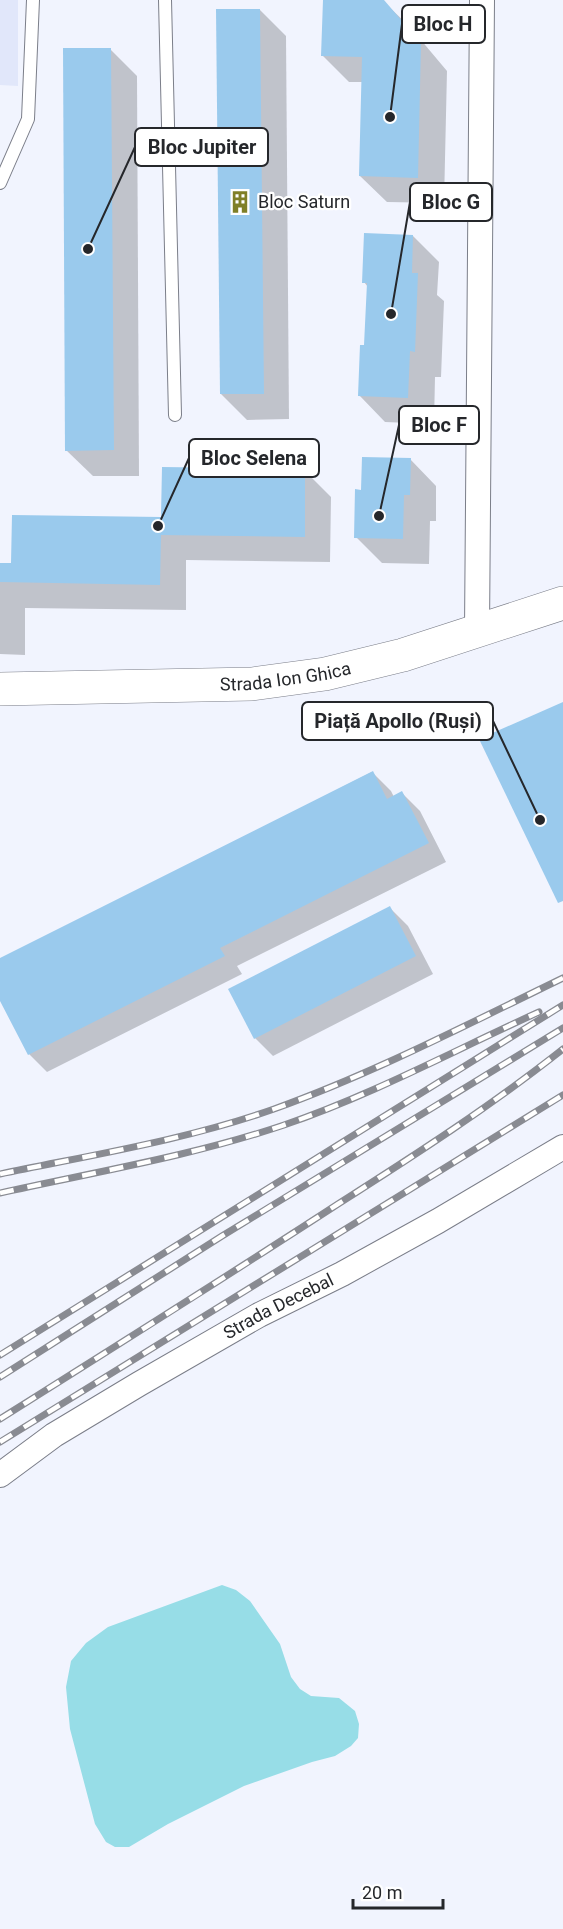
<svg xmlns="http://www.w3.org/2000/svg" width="563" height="1929" font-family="Roboto,sans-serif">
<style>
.built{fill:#e1e7fa}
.water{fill:#97dde7}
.shadow{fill:#0003}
.building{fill:#9acaed}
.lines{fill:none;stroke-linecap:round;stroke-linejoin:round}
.lane-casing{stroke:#7b7e89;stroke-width:14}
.street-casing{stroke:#7b7e89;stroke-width:26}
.secondary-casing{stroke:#7b7e89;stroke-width:34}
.lane{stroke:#fff;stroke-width:12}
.street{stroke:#fff;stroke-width:24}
.secondary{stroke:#fff;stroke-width:33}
.rail-casing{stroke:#898b92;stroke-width:7}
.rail{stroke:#fff;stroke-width:4.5;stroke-dasharray:14;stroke-linecap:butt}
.labels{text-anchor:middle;stroke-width:4.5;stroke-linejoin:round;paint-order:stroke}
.poi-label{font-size:18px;fill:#25272b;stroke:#fff;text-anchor:start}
.street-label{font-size:18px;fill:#25272b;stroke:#fff}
.leader{fill:none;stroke:#25272b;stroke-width:2}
.callout-dot{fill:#25272b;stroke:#fff;stroke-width:2}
.callout{fill:#fff;stroke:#25272b;stroke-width:2}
.callout-label{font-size:20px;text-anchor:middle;font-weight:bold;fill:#25272b}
</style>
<rect width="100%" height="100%" fill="#f1f4fe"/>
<path class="built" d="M 0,0 L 18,0 L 18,86 L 0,85 Z"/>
<path class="water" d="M 222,1585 L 236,1590 L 250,1601 L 280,1644 L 291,1677 L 300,1689 L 311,1696 L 339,1698 L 355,1711 L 359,1724 L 358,1738 L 351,1746 L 335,1756 L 312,1762 L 244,1786 L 168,1824 L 129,1847 L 115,1847 L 106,1842 L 95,1824 L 70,1729 L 66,1687 L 71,1661 L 86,1643 L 108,1627 Z"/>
<g class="shadow">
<path d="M 325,0 L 383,1 L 410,27 L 447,71 L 444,203 L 387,202 L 360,176 L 363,82 L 349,82 L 323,56 Z"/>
<path d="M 260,10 L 286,36 L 289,419 L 247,420 L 221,394 Z"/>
<path d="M 111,50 L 137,76 L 139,476 L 93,476 L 66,450 Z"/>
<path d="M 413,236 L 439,262 L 437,295 L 444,301 L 441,377 L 435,377 L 434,424 L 385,422 L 359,395 L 366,347 L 368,287 L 364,282 Z"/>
<path d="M 410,459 L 436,486 L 436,521 L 430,521 L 429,564 L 382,563 L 356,537 L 363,491 Z"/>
<path d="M 305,471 L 331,497 L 330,562 L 186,560 L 186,610 L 25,608 L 25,655 L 0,654 L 0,564 L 13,564 L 163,518 Z"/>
<path d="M 372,772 L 391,791 L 394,797 L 402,793 L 420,811 L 446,862 L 237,966 L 242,974 L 47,1072 L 29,1054 L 0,998 L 0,960 Z"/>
<path d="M 390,908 L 408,926 L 433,974 L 273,1056 L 255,1038 Z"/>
</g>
<g class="building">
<path d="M 323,0 L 384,0 L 421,43 L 418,178 L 359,176 L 362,57 L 321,56 Z"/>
<path d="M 216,9 L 260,9 L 264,394 L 220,394 Z"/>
<path d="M 63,48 L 111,48 L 114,450 L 65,451 Z"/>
<path d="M 364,233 L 413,235 L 412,273 L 418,273 L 415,352 L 410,351 L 408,398 L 358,396 L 360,345 L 364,345 L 367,283 L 362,283 Z"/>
<path d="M 362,457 L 411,458 L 410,495 L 404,495 L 403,539 L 354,538 L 355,489 L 361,490 Z"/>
<path d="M 162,467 L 305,469 L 305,537 L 161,535 L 160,585 L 0,582 L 0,563 L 11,563 L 12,515 L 161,517 Z"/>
<path d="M 563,702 L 563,901 L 558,903 L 479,739 Z"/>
<path d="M 373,771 L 387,799 L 402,791 L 429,843 L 220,948 L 225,956 L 28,1055 L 0,1001 L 0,958 Z"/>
<path d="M 390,906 L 416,956 L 254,1039 L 228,989 Z"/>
</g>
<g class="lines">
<g class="lane-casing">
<g id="lane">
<path d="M 165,0 L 175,415"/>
<path d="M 0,183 L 28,119 L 33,0"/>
</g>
</g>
<g class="street-casing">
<g id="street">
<path d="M 477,631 L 482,0"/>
<path id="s1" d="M 0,1475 L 54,1435 L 139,1384 L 259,1315 L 342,1274 L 438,1221 L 563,1147"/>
</g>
</g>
<g class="secondary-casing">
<g id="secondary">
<path id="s2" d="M 0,689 L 252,684 L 325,674 L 403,655 L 563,603"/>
</g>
</g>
<use href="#lane" class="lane"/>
<use href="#street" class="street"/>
<use href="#secondary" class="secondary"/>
<g class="rail-casing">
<g id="rail">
<path d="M 0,1174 C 91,1155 186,1140 274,1109 C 374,1073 468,1024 563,978"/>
<path d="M 0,1193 C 95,1172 192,1156 284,1125 C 372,1095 455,1050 539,1012"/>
<path d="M 0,1355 L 563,1005"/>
<path d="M 0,1377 L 222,1236 L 563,1028"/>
<path d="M 0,1419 C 113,1348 226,1277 338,1204 C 415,1155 491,1106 563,1049"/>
<path d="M 0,1442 L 563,1095"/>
</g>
</g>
<use href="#rail" class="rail"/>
</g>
<defs>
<g id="building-bare" transform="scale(1.8)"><path d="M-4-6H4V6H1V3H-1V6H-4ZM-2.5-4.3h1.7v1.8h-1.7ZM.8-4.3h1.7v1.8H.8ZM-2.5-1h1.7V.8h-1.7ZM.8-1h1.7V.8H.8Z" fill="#7f7f27" stroke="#fff" stroke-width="2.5" paint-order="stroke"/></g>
</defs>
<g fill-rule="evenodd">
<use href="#building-bare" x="240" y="202"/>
</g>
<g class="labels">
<g class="poi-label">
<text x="258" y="208">Bloc Saturn</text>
</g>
<g class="street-label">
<text dy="6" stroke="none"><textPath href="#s2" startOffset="286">Strada Ion Ghica</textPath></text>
<text dy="6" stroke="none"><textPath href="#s1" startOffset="326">Strada Decebal</textPath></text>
</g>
</g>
<path class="leader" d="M390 117L402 24M88 249L135 147M391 314L410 202M379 516L399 425M158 526L189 458M540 820L493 721"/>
<g class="callout-dot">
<circle cx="390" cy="117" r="6"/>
<circle cx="88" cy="249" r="6"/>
<circle cx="391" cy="314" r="6"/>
<circle cx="379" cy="516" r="6"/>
<circle cx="158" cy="526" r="6"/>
<circle cx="540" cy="820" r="6"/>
</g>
<g class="callout">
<rect x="402" y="5" width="83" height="38" rx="6"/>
<rect x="135" y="128" width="133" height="38" rx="6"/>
<rect x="410" y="183" width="82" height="38" rx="6"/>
<rect x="399" y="406" width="80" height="38" rx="6"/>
<rect x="189" y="439" width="130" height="38" rx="6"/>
<rect x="302" y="702" width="191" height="38" rx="6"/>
</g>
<g class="callout-label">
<text x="443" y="31">Bloc H</text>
<text x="202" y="154">Bloc Jupiter</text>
<text x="451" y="209">Bloc G</text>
<text x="439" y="432">Bloc F</text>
<text x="254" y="465">Bloc Selena</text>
<text x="398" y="728">Piață Apollo (Ruși)</text>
</g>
<path d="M353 1899v9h90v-9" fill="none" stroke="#25272b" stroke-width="3"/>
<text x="362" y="1899" font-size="18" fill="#25272b" stroke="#ffffff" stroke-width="4.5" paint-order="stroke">20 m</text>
</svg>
